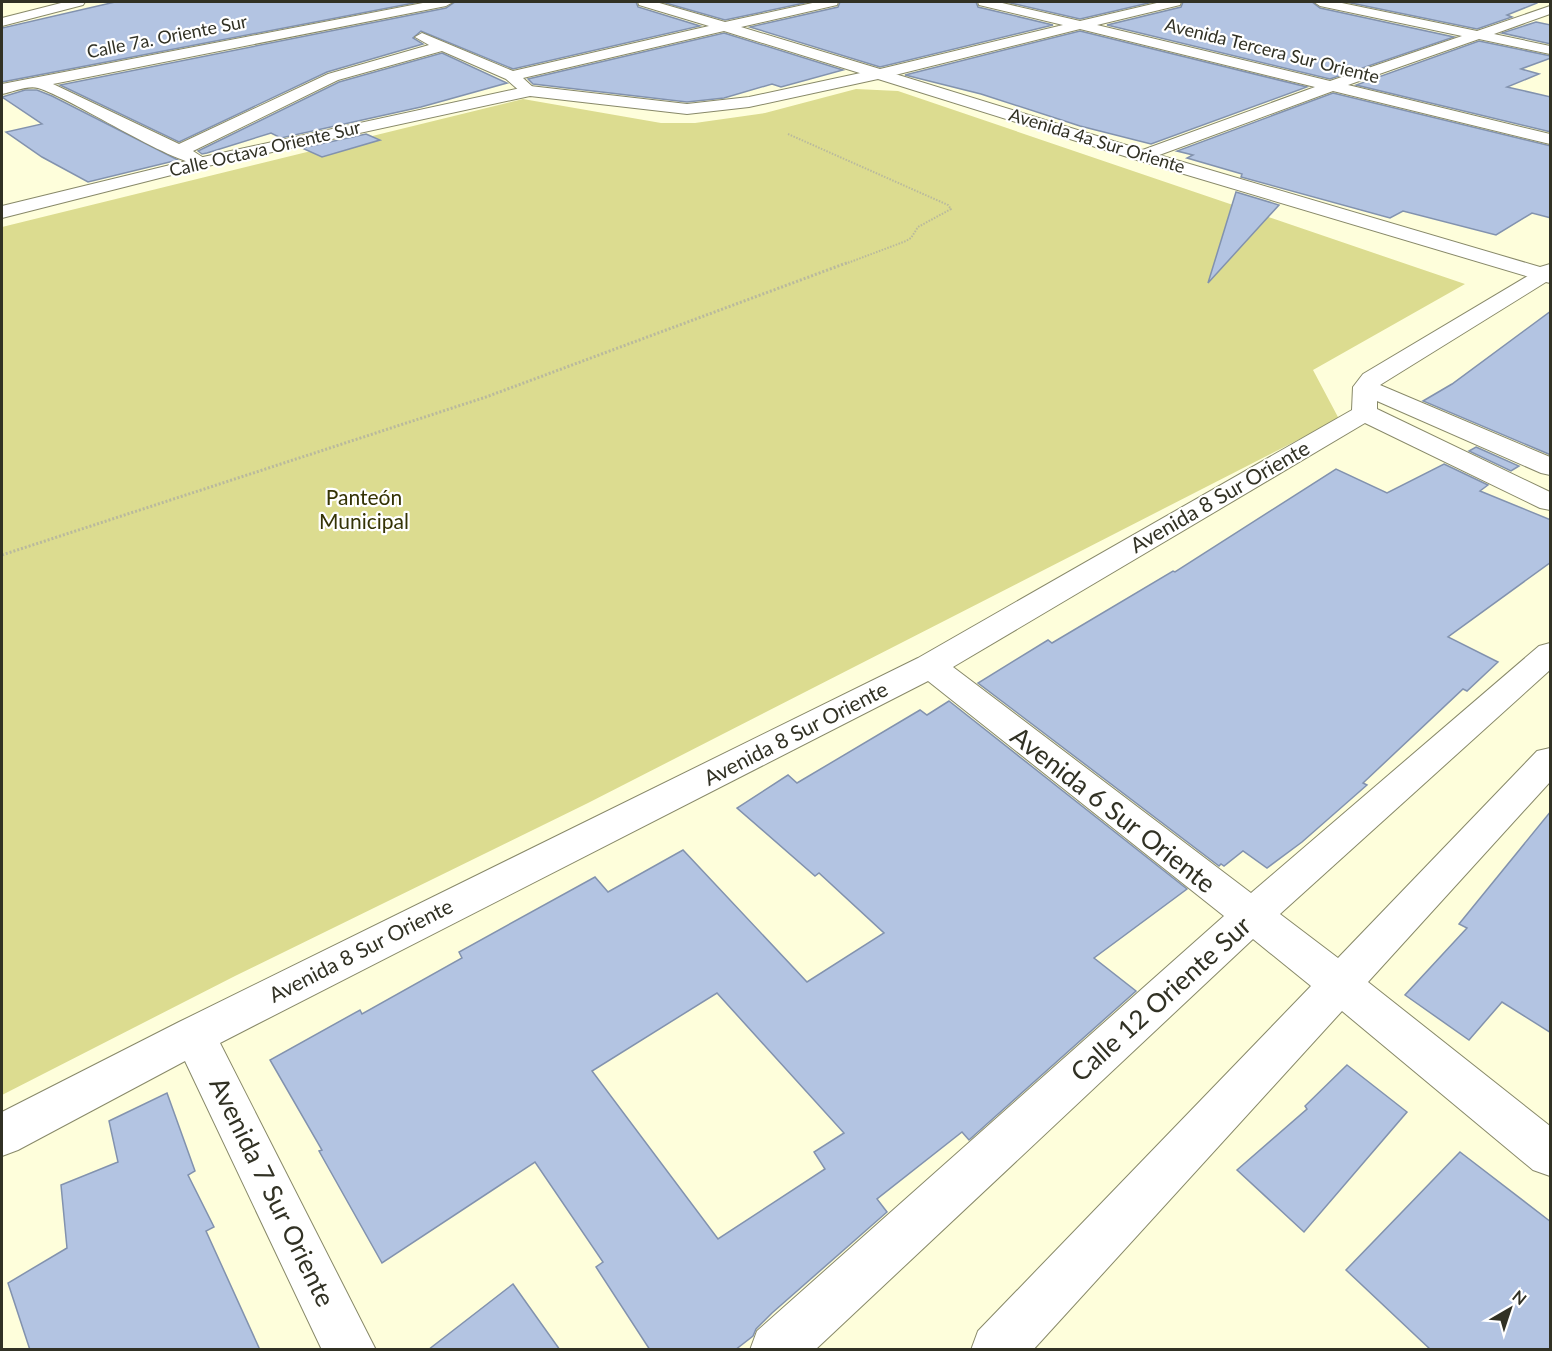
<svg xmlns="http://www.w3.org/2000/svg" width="1552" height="1351" font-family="Lato,sans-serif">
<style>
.green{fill:#dcdc90}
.building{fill:#b3c4e2;stroke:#8292ae;stroke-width:1.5;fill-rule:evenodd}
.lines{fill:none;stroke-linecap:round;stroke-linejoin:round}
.minor-casing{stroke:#888969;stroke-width:2}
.tertiary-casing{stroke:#888969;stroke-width:2}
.path-far1{stroke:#b9b99d;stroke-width:2;stroke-dasharray:1.5 1.5;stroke-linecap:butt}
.path{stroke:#b9b99d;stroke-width:3;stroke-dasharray:2 2;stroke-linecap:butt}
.minor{fill:#fff;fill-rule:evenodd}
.tertiary{fill:#fff;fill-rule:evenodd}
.labels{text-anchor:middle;stroke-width:4.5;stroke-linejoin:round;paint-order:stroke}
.far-street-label{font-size:18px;fill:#313124;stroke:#fff}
.street-label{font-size:21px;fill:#313124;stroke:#fff}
.park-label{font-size:21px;fill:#343305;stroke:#fff}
.near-street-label{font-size:26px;fill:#313124;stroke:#fff}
</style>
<rect width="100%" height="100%" fill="#fefedb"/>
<path class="green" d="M 856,89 L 898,91 L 1465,284 L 1313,370 L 1339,419 L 588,803 L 235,976 L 2,1095 L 2,227 L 523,99 L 661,123 L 695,123 L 765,113 Z"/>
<g class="building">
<path d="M 115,2 L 419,2 L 2,82 L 2,28 Z"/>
<path d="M 455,2 L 636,2 L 638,7 L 700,26 L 513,69 L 421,31 L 413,38 L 423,44 L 327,72 L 179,142 L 60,85 L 446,8 Z"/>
<path d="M 662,2 L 809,2 L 725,20 Z"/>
<path d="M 840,2 L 976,2 L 978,7 L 1053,25 L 880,67 L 750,27 L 838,7 Z"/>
<path d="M 1006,2 L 1153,2 L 1080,19 Z"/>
<path d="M 1183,2 L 1312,2 L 1320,8 L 1454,37 L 1330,79 L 1107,25 L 1181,7 Z"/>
<path d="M 1346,2 L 1537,2 L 1537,3 L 1507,15 L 1512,17 L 1477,29 Z"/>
<path d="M 1536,22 L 1551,25 L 1551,44 L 1502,33 Z"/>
<path d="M 1080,31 L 1307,87 L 1151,144 L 1080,126 L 981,94 L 905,75 Z"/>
<path d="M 724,33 L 843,70 L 781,87 L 772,84 L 724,98 L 687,102 L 533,84 L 528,79 Z"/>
<path d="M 1479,41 L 1551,56 L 1551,58 L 1521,69 L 1539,74 L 1507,87 L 1551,97 L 1551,132 L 1356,85 Z"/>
<path d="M 442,53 L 507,83 L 421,107 L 281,138 L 271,133 L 207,153 L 202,154 L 198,151 L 339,82 Z"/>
<path d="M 25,90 L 37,90 L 52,96 L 178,160 L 88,182 L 42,157 L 6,132 L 42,124 L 2,97 Z"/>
<path d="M 1333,93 L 1551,146 L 1551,218 L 1532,213 L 1496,235 L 1403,211 L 1390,218 L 1241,177 L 1242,174 L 1187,158 L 1193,155 L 1177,151 Z"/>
<path d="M 366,134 L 380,140 L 322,157 L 302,148 Z"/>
<path d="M 1236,192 L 1279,205 L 1208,283 Z"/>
<path d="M 1551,311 L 1551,455 L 1423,401 L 1452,384 Z"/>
<path d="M 1476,447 L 1519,466 L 1511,471 L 1469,451 Z"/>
<path d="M 1444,464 L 1488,485 L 1480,491 L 1551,520 L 1551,562 L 1448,637 L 1498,662 L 1467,691 L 1463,689 L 1363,783 L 1367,785 L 1302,842 L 1267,868 L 1243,851 L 1224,866 L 1221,864 L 1219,866 L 978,683 L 1048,640 L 1052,643 L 1173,571 L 1175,572 L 1336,469 L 1387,493 Z"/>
<path d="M 949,701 L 1187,889 L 1094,958 L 1136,991 L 969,1140 L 962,1132 L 877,1199 L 887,1212 L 772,1313 L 756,1329 L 753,1336 L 735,1350 L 650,1350 L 596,1267 L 603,1262 L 535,1162 L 382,1263 L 319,1151 L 322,1150 L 270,1060 L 360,1010 L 362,1014 L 462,958 L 459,952 L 595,877 L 608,892 L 683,850 L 807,982 L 884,933 L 819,873 L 815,876 L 737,808 L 788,775 L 797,783 L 920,710 L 927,715 ZM 717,993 L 844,1133 L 814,1152 L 825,1169 L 718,1239 L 592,1071 Z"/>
<path d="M 1551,811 L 1551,1033 L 1502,1002 L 1469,1040 L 1405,995 L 1467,928 L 1459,924 Z"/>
<path d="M 1347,1065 L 1407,1112 L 1304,1232 L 1237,1170 L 1307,1109 L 1305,1106 Z"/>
<path d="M 167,1093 L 195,1171 L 188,1175 L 214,1227 L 206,1231 L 260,1350 L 30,1350 L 8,1283 L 67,1248 L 61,1185 L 118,1162 L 109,1121 Z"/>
<path d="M 1460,1152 L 1551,1222 L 1551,1350 L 1431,1350 L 1346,1270 Z"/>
<path d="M 513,1284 L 560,1350 L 428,1350 Z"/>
</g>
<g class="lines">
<g class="minor-casing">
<g id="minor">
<path d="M 65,2 L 85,2 L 83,5 L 2,26 L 2,18 Z"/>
<path d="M 428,2 L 453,2 L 446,6 L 53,84 L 179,144 L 328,74 L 429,45 L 415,37 L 422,33 L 513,71 L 709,26 L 639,5 L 638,2 L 656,2 L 725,22 L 817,2 L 838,2 L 837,5 L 741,27 L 880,69 L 1063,25 L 979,5 L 978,2 L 998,2 L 1080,21 L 1161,2 L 1181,2 L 1180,5 L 1097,25 L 1330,81 L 1462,36 L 1320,6 L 1314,2 L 1337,2 L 1477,31 L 1550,6 L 1550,14 L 1494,34 L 1550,46 L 1550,54 L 1479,39 L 1348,85 L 1550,134 L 1550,144 L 1333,91 L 1143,161 L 1137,160 L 1134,156 L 1137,152 L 1315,87 L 1080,29 L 879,79 L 724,31 L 523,78 L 536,90 L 528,95 L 522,93 L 506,79 L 442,51 L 338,80 L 193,151 L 207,160 L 204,164 C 181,170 70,97 38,88 C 28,85 12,92 2,94 L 2,84 Z"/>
<path d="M 1543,269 L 1550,271 L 1550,283 L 1546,282 L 1380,385 L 1550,457 L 1550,475 L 1541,473 L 1377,401 L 1377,409 L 1550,492 L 1550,510 L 1540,508 L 1365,423 L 953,667 L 1251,893 L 1539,646 L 1550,643 L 1550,670 L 1280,914 L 1338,958 L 1537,751 L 1550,748 L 1550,782 L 1368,982 L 1550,1126 L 1550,1176 L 1533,1170 L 1342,1011 L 1033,1350 L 971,1350 L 978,1331 L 1311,986 L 1253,939 L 815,1350 L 750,1350 L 757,1331 L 1224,916 L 928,681 L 220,1043 L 376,1350 L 322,1350 L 185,1061 L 18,1150 L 2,1156 L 2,1112 L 179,1022 L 918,658 L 1352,410 L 1353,387 L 1363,374 L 1536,271 Z"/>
</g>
</g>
<g class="tertiary-casing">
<path id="tertiary" d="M 879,69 L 1149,152 L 1540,267 L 1550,264 L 1550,279 L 1543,281 L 1536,279 L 1137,160 L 878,79 L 749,107 L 687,114 L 530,96 L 203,167 L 2,218 L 2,206 L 203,157 L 530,86 L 687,104 L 749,97 Z"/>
</g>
<path class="path-far1" d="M 788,134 L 948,205 L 951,209 L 918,227 L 911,238 L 906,241 L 845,264"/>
<path class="path" d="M 2,555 L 486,397 L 849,262"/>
<use href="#minor" class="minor"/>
<use href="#tertiary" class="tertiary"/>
</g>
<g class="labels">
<g class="far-street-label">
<text transform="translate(167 37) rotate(-11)" y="6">Calle 7a. Oriente Sur</text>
<text transform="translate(1272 51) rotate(14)" y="6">Avenida Tercera Sur Oriente</text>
<text transform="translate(1097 141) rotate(17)" y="6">Avenida 4a Sur Oriente</text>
<text transform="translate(265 149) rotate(-13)" y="6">Calle Octava Oriente Sur</text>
</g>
<g class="street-label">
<text transform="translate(1220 497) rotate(-30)" y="7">Avenida 8 Sur Oriente</text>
<text transform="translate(796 734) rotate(-27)" y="7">Avenida 8 Sur Oriente</text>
<text transform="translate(361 951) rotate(-27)" y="7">Avenida 8 Sur Oriente</text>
</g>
<g class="park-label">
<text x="364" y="505">Panteón<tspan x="364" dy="24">Municipal</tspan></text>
</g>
<g class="near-street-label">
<text transform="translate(1113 810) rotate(38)" y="9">Avenida 6 Sur Oriente</text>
<text transform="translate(1161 999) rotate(-42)" y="9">Calle 12 Oriente Sur</text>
<text transform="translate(272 1192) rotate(64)" y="9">Avenida 7 Sur Oriente</text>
</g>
</g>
<rect width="1552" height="1351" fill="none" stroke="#313124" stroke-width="6"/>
<g transform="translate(1510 1309) rotate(39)" stroke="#ffffff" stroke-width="4.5" paint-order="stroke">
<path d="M0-4.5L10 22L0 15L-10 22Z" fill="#313124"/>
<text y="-9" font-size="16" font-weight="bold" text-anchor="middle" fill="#313124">N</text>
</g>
</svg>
